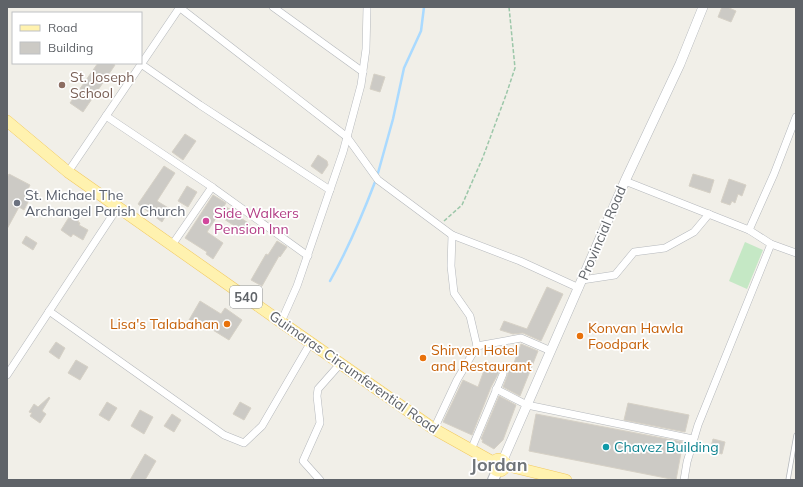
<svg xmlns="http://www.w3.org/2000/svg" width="803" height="487" font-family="Mulish,sans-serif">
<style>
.green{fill:#c5e8c5}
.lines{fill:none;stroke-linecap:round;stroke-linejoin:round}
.stream{stroke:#aadaff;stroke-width:2.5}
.building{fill:#cccac5;stroke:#d6d1c6}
.service-casing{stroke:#b5b8bc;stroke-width:5}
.minor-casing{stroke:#b5b8bc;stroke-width:8}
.tertiary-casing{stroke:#b5b8bc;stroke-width:10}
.secondary-casing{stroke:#b6babf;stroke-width:12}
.primary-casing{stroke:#f2c960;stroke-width:12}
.path{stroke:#9cc7a9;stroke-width:1.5;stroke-dasharray:4 2;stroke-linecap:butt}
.service{stroke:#fff;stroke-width:3.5}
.minor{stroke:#fff;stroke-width:7}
.tertiary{stroke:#fff;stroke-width:9}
.secondary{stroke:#fff;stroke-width:10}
.primary{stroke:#fff2af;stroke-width:11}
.education-dot{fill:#8d6e63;stroke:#fff;stroke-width:1.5}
.worship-dot{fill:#6b7280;stroke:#fff;stroke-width:1.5}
.hotel-dot{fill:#d1479c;stroke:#fff;stroke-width:1.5}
.food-dot{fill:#e8710a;stroke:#fff;stroke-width:1.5}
.culture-dot{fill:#0f9aa8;stroke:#fff;stroke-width:1.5}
.labels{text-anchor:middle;stroke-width:3.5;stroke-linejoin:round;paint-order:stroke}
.shield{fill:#fff;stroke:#8f9295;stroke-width:1}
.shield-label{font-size:13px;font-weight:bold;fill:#5f6368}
.education-label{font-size:14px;fill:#785e54;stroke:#fff;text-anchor:start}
.worship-label{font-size:14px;fill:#5b616d;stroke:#fff;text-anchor:start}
.hotel-label{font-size:14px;fill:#b23c85;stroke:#fff;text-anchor:start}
.street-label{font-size:14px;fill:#5f6368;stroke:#fff}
.food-label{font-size:14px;fill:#c56008;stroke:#fff;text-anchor:start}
.culture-label{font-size:14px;fill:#0d838f;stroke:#fff;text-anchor:start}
.district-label{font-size:18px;font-weight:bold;fill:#70757a;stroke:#fff}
</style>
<rect width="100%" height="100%" fill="#f1efe8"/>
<path class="green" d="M 745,242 L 763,250 L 747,289 L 729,281 Z"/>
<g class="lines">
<g class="stream">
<path d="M 378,173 L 393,119 L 404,68 L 421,31 L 424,7"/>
<path d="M 330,281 C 348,249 362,216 375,182"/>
</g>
</g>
<g class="building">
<path d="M 722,7 L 727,7 L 736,11 L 731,22 L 718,17 Z"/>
<path d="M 98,63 L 111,63 L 115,65 L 83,112 L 70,103 Z"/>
<path d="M 374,74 L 385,77 L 380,92 L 370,89 Z"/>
<path d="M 185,134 L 196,141 L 183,160 L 172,152 Z"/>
<path d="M 318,155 L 327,161 L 328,165 L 322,174 L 311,166 Z"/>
<path d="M 164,166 L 175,173 L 157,201 L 170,209 L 162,222 L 138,204 Z"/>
<path d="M 9,174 L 30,185 L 25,195 L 30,198 L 24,210 L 19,207 L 7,229 L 7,178 Z"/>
<path d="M 693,174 L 714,180 L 710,193 L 689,186 Z"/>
<path d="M 729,179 L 746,185 L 742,196 L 738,194 L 735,203 L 732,201 L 730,205 L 721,202 Z"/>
<path d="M 187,186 L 197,192 L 188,207 L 178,201 Z"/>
<path d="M 213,195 L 226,203 L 224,206 L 237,213 L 236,215 L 250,224 L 245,233 L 218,215 L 207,232 L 223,243 L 213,259 L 206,254 L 207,252 L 185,238 Z"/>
<path d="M 71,214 L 79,219 L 78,222 L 80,223 L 79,225 L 88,230 L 83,240 L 73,234 L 71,237 L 61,230 Z"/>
<path d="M 26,236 L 37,243 L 33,250 L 22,243 Z"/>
<path d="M 277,241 L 287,247 L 280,257 L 279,256 L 262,286 L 251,280 L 266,254 L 268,255 Z"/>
<path d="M 547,287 L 563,294 L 541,341 L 523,333 L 513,334 L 500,330 L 504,321 L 527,329 Z"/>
<path d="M 200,301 L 221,314 L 225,308 L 242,320 L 229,340 L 208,327 L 206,330 L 189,320 Z"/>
<path d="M 56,342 L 65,348 L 59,359 L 49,352 Z"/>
<path d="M 521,344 L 538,351 L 520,396 L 503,387 L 508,374 L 507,371 L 502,369 L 499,372 L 491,387 L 472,435 L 443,422 L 463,380 L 478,387 L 487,362 L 511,371 Z"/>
<path d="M 76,360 L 88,367 L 80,380 L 68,373 Z"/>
<path d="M 499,396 L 516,405 L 503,440 L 494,449 L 482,442 L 483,440 L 481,439 Z"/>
<path d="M 49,397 L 50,398 L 42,411 L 46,414 L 40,423 L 30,416 L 32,413 L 29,412 L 34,404 L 38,407 Z"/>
<path d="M 107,402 L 117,408 L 109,421 L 99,415 Z"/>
<path d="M 240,402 L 251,408 L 244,420 L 233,414 Z"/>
<path d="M 628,403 L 689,415 L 685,432 L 624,420 Z"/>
<path d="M 140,410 L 153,417 L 144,434 L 131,426 Z"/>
<path d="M 172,414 L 181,420 L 174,432 L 164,426 Z"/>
<path d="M 536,414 L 683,442 L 676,480 L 529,451 Z"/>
<path d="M 713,439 L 725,442 L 722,454 L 710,451 Z"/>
<path d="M 145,454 L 156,461 L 145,480 L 130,480 Z"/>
</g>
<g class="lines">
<g class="service-casing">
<path id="service" d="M 788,480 L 796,435"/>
</g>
<g class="minor-casing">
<g id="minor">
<path d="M 179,7 L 347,137 L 378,180 L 452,235 L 520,261 L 579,288"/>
<path d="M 273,7 L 363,72"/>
<path d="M 141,64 L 200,105 L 330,190"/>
<path d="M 106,116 L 212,187 L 308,256"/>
<path d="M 68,172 L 180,7"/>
<path d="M 625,181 L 749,230"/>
<path d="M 771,244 L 796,253"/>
<path d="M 172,245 L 212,187"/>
<path d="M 582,280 L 615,275 L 634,252 L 665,248 L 694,232 L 709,214"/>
<path d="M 49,311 L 224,435 L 244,443 L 262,426 L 311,342"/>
<path d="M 281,322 L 297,286 L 343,152 L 361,85 L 366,49 L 367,7"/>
<path d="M 477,346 L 521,338 L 551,351"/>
<path d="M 7,375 L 118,207"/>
<path d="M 496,389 L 527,405 L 693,439"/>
<path d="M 434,429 L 457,380 L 477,346 L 470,316 L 454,293 L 451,266 L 452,235"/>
<path d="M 471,450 L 503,374"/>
<path d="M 320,480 L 303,461 L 320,423 L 317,396 L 318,389 L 341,363"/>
<path d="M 684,480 L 687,462 L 698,425 L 771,244 L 749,230 L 774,174 L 796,117"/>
</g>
</g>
<g class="tertiary-casing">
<path id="tertiary" d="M 503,460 L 625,181 L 680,64 L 703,7"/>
</g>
<g class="secondary-casing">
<path id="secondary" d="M 493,480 L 497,471"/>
</g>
<g class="primary-casing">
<g id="primary">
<path d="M 7,121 L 68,172 L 281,322 L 434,429 L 493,462"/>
<circle cx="499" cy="465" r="6"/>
<path d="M 505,465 L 566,480"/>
</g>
</g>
<path class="path" d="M 444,221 L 462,205 L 483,157 L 506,95 L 515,68 L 509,7"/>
<use href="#service" class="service"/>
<use href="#minor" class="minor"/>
<use href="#tertiary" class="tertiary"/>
<use href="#secondary" class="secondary"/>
<use href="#primary" class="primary"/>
</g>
<circle class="education-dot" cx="62" cy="85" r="4"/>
<circle class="worship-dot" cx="17" cy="203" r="4"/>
<circle class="hotel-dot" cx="206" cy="221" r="4"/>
<g class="food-dot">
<circle cx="227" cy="324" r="4"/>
<circle cx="580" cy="336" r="4"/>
<circle cx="423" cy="358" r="4"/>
</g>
<circle class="culture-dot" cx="606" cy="447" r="4"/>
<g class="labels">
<rect class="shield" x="230" y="286" width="32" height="22" rx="3"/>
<g class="shield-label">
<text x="246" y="302">540</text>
</g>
<g class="education-label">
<text x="70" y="82">St. Joseph<tspan x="70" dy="16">School</tspan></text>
</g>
<g class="worship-label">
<text x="25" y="200">St. Michael The<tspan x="25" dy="16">Archangel Parish Church</tspan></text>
</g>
<g class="hotel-label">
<text x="214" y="218">Side Walkers<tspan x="214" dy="16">Pension Inn</tspan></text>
</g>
<g class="street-label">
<text transform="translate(602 233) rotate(-67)" y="5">Provincial Road</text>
<text transform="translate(354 372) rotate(35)" y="5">Guimaras Circumferential Road</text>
</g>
<g class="food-label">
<text x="219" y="329" text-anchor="end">Lisa's Talabahan</text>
<text x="588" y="333">Konvan Hawla<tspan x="588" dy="16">Foodpark</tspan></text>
<text x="431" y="355">Shirven Hotel<tspan x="431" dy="16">and Restaurant</tspan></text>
</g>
<g class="culture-label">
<text x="614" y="452">Chavez Building</text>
</g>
<g class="district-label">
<text x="499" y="471">Jordan</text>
</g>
</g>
<rect width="803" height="487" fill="none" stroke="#5f6368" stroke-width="16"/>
<rect x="12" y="12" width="130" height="52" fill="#ffffff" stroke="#bfc1c3"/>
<rect x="20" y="25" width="20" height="6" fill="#fff2af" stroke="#bfc1c3"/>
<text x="48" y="32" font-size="12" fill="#5f6368">Road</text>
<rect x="20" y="42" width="20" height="12" fill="#cccac5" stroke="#bfc1c3"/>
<text x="48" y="52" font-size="12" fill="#5f6368">Building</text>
</svg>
